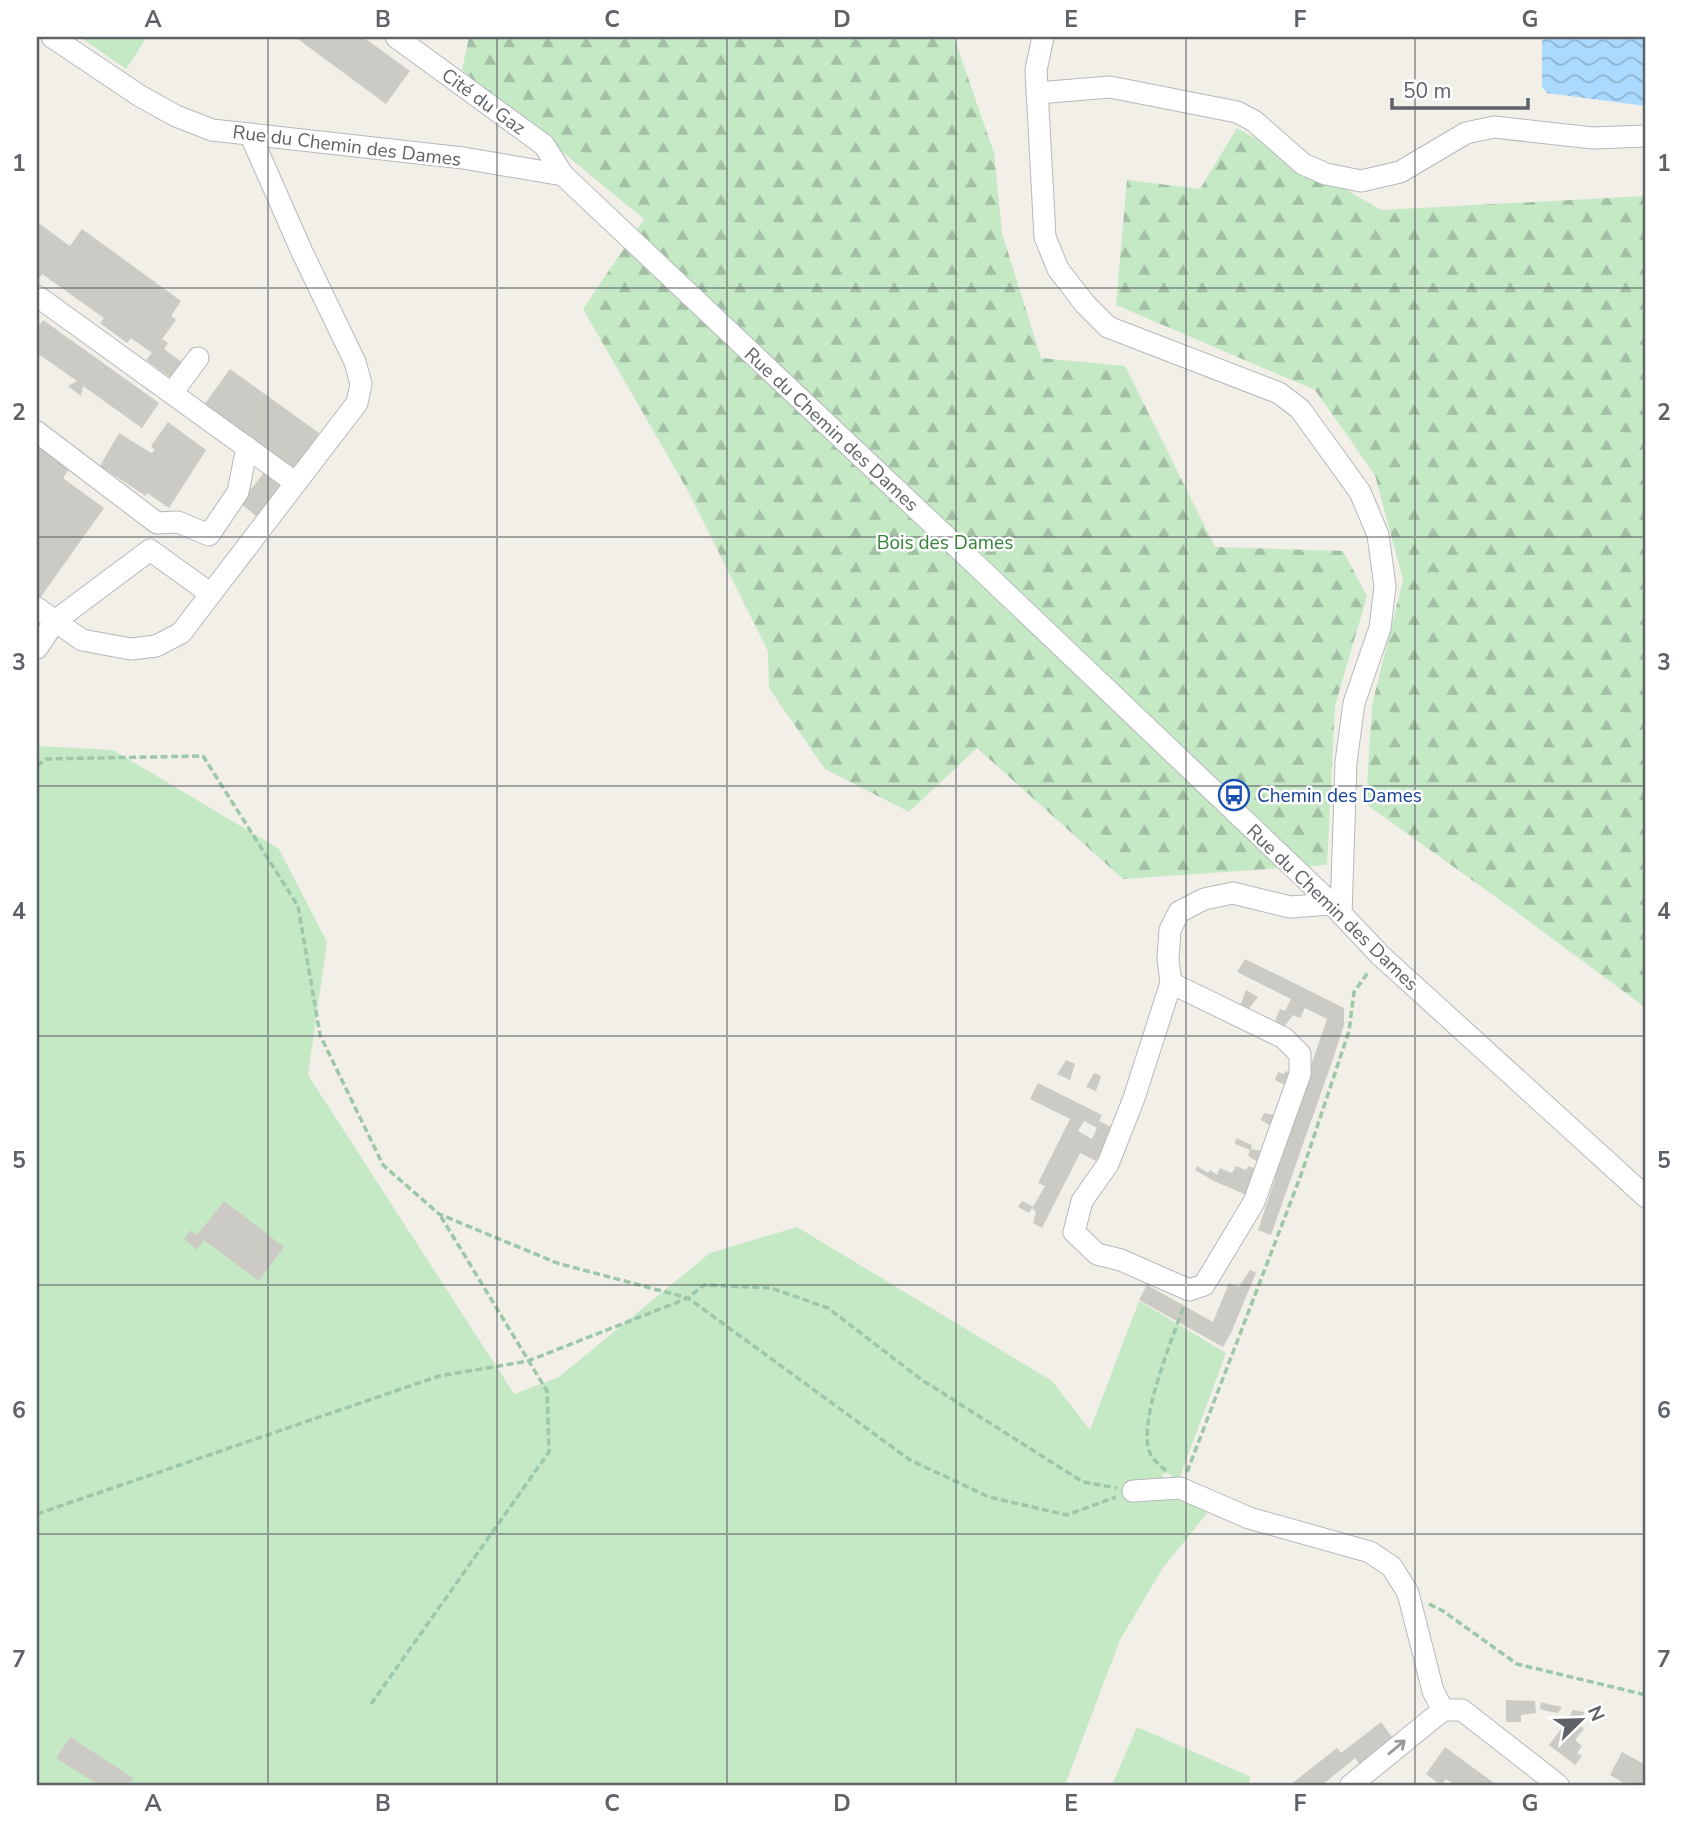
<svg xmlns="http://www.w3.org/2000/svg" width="1683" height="1822" font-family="'Nunito Sans',sans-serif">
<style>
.green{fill:#c5e8c5}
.forest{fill:url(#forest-firs)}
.water{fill:url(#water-waves)}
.building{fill:#cccac5;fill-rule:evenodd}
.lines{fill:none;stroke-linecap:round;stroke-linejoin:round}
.minor-casing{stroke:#b5b8bc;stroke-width:23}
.path{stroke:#9cc7a9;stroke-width:3.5;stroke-dasharray:7 3.5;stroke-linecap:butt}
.minor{stroke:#fff;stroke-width:21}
.oneway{stroke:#979a9d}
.grid{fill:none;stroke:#5f6368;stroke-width:2;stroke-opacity:0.55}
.labels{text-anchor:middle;stroke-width:5;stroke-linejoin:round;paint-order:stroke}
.street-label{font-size:19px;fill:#5f6368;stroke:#fff}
.park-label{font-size:19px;fill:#348238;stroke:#fff}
.transit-label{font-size:19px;fill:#164399;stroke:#fff;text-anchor:start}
.neatline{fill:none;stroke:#5f6368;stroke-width:2.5}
.grid-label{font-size:23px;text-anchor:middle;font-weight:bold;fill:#5f6368}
</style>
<defs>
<pattern id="forest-firs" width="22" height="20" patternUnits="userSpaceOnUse" patternTransform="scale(1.75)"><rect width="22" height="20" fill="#c5e8c5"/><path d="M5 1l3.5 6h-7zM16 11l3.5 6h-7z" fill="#a3c0a4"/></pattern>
<pattern id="water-waves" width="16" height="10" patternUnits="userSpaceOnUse" patternTransform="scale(1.75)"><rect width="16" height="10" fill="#aadaff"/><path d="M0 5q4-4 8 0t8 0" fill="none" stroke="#8eb4d2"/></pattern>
</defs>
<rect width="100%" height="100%" fill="#f1efe8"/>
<g class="green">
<path d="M 80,37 L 147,37 L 126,69 Z"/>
<path d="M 37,746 L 113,750 L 279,849 L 327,942 L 308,1075 L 514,1394 L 559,1377 L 710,1253 L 797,1227 L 1052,1381 L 1090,1430 L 1139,1301 L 1226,1353 L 1178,1482 L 1168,1473 L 1161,1475 L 1180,1488 L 1216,1502 L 1162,1569 L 1120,1640 L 1065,1785 L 37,1785 Z"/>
<path d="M 1137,1727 L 1251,1777 L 1248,1785 L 1112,1785 Z"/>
</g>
<g class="forest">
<path d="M 469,37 L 954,37 L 994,153 L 1002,233 L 1041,358 L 1125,366 L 1215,547 L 1343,551 L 1367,596 L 1335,706 L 1327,865 L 1123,879 L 977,748 L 909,812 L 825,769 L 769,688 L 768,651 L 688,491 L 583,309 L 644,219 L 462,70 Z"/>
<path d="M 1237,128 L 1381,210 L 1646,196 L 1646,1008 L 1507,905 L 1366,804 L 1372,705 L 1403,580 L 1375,475 L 1315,390 L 1116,305 L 1127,180 L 1200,189 Z"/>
</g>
<path class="water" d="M 1546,37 L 1646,37 L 1646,106 L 1547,93 L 1542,86 L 1542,41 Z"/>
<g class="building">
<path d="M 295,37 L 363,37 L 410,71 L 386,104 Z"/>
<path d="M 37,222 L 70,246 L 82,229 L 181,301 L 171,316 L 176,320 L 162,339 L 168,343 L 164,349 L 187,366 L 175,381 L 146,360 L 152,353 L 131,338 L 127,343 L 100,323 L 104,318 L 42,274 L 37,282 Z"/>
<path d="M 43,320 L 159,403 L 142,428 L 83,386 L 81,396 L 68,386 L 77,381 L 37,353 L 37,329 Z"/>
<path d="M 230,369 L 319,433 L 294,469 L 204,405 Z"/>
<path d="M 168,422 L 206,450 L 169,508 L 147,493 L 146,496 L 100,466 L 119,433 L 151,453 L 155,450 L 151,446 Z"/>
<path d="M 37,441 L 72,465 L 63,478 L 104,508 L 40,598 L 37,596 Z"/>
<path d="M 266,470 L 289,488 L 262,521 L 240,503 Z"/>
<path d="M 1245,959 L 1344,1008 L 1344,1025 L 1333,1059 L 1271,1235 L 1258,1230 L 1275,1179 L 1272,1178 L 1327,1019 L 1305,1008 L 1300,1018 L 1293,1015 L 1283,1028 L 1274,1024 L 1280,1009 L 1285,1011 L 1291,999 L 1237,972 Z"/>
<path d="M 1246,990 L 1258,997 L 1248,1010 L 1240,1006 Z"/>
<path d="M 1066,1060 L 1075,1064 L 1070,1080 L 1057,1074 Z"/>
<path d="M 1286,1071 L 1294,1074 L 1289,1087 L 1275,1080 L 1278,1072 L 1284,1074 Z"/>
<path d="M 1094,1073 L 1101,1076 L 1096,1091 L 1086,1087 Z"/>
<path d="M 1038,1083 L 1102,1115 L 1099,1121 L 1113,1128 L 1096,1161 L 1080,1153 L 1042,1228 L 1033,1223 L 1036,1212 L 1032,1208 L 1029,1213 L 1018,1207 L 1022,1201 L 1033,1207 L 1045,1186 L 1038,1183 L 1070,1119 L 1030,1099 ZM 1084,1121 L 1097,1128 L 1092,1139 L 1078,1131 Z"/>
<path d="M 1264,1113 L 1279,1116 L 1275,1129 L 1261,1120 Z"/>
<path d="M 1236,1138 L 1252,1145 L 1251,1149 L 1266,1152 L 1262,1164 L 1248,1156 L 1250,1150 L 1235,1144 Z"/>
<path d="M 1197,1166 L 1208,1173 L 1210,1170 L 1217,1175 L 1220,1168 L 1232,1173 L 1236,1166 L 1246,1170 L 1248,1166 L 1260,1170 L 1249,1196 L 1214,1181 L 1195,1170 Z"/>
<path d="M 224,1201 L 284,1247 L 259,1281 L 204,1240 L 197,1250 L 184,1239 L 191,1230 L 197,1235 Z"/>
<path d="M 1250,1270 L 1256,1273 L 1231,1333 L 1223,1347 L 1139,1300 L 1147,1285 L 1213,1322 L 1229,1283 L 1239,1287 Z"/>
<path d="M 1506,1700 L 1535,1701 L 1536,1713 L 1521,1715 L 1521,1722 L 1506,1722 Z"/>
<path d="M 1541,1702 L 1548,1704 L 1562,1707 L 1558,1713 L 1547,1711 L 1540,1709 Z"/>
<path d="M 1572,1710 L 1584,1712 L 1582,1720 L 1570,1718 Z"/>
<path d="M 1381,1722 L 1392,1737 L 1360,1765 L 1355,1758 L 1322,1785 L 1290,1785 L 1337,1748 L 1341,1753 Z"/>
<path d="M 1578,1724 L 1584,1729 L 1575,1740 L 1582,1746 L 1577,1753 L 1582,1756 L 1575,1765 L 1549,1745 L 1562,1728 L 1570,1735 Z"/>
<path d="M 70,1737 L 133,1778 L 129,1785 L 99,1785 L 56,1758 Z"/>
<path d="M 1445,1747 L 1453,1753 L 1497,1785 L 1455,1785 L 1446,1779 L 1441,1785 L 1426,1774 Z"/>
<path d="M 1622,1752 L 1646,1765 L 1646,1780 L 1644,1785 L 1635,1785 L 1628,1782 L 1627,1785 L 1610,1775 Z"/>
</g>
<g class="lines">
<g class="minor-casing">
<g id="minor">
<path d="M 52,37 L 140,96 L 176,116 L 212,130 L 463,158 L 563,175 L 991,579 L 1332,904 L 1380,955 L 1646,1197"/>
<path d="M 396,37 L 544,145 L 563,175"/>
<path d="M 1043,37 L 1036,70 L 1045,237 L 1058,269 L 1085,304 L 1108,327 L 1279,393 L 1300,409 L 1360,492 L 1378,535 L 1385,586 L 1380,628 L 1354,703 L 1346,762 L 1341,914"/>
<path d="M 1037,93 L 1110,87 L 1237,112 L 1254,121 L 1303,164 L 1326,174 L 1361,181 L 1400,172 L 1466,133 L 1494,127 L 1593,138 L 1646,136"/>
<path d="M 37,296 L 296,483"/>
<path d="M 172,393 L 198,358"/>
<path d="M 37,432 L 157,523 L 178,522 L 209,535 L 238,492 L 247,447"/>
<path d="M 37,608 L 82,640 L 131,649 L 156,646 L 181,633 L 357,403 L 361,384 L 355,362 L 302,252 L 250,134"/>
<path d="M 37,648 L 55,621 L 150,550 L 211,594"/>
<path d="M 1171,983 L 1284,1038 L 1300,1054 L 1300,1074 L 1254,1202 L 1204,1285 L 1189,1290 L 1121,1260 L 1097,1254 L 1074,1232 L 1082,1201 L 1108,1164 L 1134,1098 L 1171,983 L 1168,959 L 1170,930 L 1179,912 L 1204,899 L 1233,893 L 1290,907 L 1332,904"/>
<path d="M 1133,1491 L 1180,1488 L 1249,1518 L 1370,1552 L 1392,1567 L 1408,1593 L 1433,1691 L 1443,1710"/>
<path d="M 1443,1710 L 1462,1710 L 1558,1785"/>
<path d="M 1351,1785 L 1443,1710"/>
</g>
</g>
<g class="path">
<path d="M 37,766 L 46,759 L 203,756 L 298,906 L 320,1035 L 383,1165 L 439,1214 L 557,1263 L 688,1298 L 910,1460 L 989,1497 L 1067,1515 L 1116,1497"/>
<path d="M 1166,1471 C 1161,1466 1154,1461 1151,1455 C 1135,1427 1173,1337 1184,1306"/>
<path d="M 1187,1472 L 1301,1175 L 1349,1031 L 1354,992 L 1369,971"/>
<path d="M 37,1514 L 439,1376 L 528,1361 L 688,1298 L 704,1285 L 771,1288 L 828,1308 L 922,1380 L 1083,1482 L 1117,1488"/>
<path d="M 1429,1604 L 1443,1611 L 1517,1664 L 1646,1695"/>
<path d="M 371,1704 L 549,1452 L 547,1391 L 440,1215"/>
</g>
<use href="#minor" class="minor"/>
</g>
<defs><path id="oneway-shaft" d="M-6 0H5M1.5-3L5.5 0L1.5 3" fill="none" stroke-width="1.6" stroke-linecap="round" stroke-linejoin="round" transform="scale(1.75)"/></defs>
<use class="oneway" href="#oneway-shaft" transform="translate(1397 1747) rotate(-40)"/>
<path class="grid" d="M 268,37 L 268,1785M 497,37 L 497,1785M 727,37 L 727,1785M 956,37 L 956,1785M 1186,37 L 1186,1785M 1415,37 L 1415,1785M 37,288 L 1646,288M 37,537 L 1646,537M 37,786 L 1646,786M 37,1036 L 1646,1036M 37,1285 L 1646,1285M 37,1534 L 1646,1534"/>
<defs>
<g id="bus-ring" transform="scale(1.575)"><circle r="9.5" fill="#fff" stroke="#1a4fb4" stroke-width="1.5"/><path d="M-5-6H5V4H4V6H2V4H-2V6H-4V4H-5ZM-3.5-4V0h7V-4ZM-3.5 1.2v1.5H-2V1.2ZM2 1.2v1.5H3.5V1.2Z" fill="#1a4fb4"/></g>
</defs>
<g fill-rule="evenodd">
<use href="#bus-ring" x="1234" y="795"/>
</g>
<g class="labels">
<g class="street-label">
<text transform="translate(484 101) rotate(36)" y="7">Cité du Gaz</text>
<text transform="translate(347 145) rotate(7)" y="7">Rue du Chemin des Dames</text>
<text transform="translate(832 429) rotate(43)" y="7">Rue du Chemin des Dames</text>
<text transform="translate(1333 907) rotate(44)" y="7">Rue du Chemin des Dames</text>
</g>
<g class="park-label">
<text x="945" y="549">Bois des Dames</text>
</g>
<g class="transit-label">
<text x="1257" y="802">Chemin des Dames</text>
</g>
</g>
<rect width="1683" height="1822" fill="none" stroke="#ffffff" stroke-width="77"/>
<g transform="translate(1581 1720) rotate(67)" stroke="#ffffff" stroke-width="5" paint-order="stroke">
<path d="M0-5L12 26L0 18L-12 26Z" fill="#5f6368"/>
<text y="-10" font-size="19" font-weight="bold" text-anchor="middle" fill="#5f6368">N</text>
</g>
<path d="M1392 98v10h136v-10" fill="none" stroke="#5f6368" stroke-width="3.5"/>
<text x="1403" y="98" font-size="21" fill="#5f6368" stroke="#ffffff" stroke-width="5" paint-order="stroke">50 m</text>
<rect x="38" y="38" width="1606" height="1746" class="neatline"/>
<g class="grid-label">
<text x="153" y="27">A</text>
<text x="383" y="27">B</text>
<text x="612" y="27">C</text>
<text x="842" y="27">D</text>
<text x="1071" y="27">E</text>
<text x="1300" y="27">F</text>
<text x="1530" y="27">G</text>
<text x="19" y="171">1</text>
<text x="1664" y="171">1</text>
<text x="19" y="420">2</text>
<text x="1664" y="420">2</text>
<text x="19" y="670">3</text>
<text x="1664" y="670">3</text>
<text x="19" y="919">4</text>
<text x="1664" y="919">4</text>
<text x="19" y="1168">5</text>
<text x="1664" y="1168">5</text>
<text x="19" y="1418">6</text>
<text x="1664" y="1418">6</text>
<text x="19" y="1667">7</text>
<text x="1664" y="1667">7</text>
<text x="153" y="1811">A</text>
<text x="383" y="1811">B</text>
<text x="612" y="1811">C</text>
<text x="842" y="1811">D</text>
<text x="1071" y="1811">E</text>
<text x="1300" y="1811">F</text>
<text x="1530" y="1811">G</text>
</g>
</svg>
